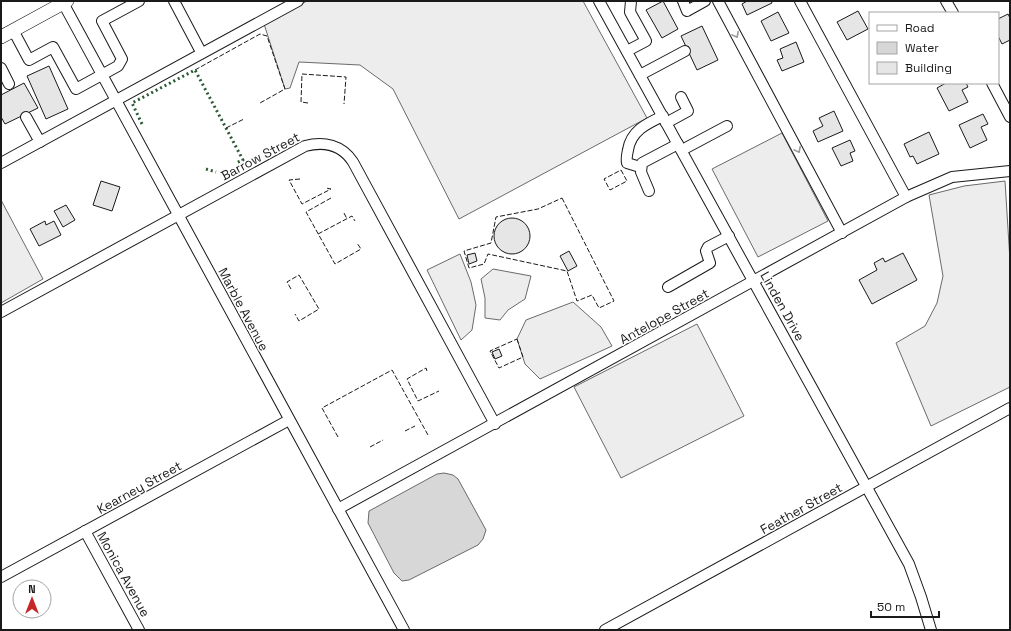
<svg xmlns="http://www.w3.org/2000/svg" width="1011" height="631" font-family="'Space Grotesk',sans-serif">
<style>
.built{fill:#ededed;stroke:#6a6a6a}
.water{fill:#d7d7d7;stroke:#6a6a6a}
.building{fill:#e6e6e6;stroke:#1a1a1a}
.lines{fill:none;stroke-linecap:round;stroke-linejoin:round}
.minor-casing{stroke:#1a1a1a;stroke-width:12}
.major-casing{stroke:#1a1a1a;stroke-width:14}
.minor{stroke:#fff;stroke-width:10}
.major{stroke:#fff;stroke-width:13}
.hedge{stroke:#2b5a34;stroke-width:3;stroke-dasharray:2 3;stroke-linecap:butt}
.fence{stroke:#1a1a1a;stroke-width:1;stroke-dasharray:5 2;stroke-linecap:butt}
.oneway{stroke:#989898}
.labels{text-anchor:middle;stroke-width:3;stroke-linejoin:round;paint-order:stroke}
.street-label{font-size:13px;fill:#1a1a1a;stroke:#fff}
</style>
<rect width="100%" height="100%" fill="#fff"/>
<g class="built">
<path d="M 307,1 L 583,1 L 647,118 L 459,219 L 393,89 L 360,65 L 299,62 L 290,88 L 285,89 L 264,24 Z"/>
<path d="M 782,133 L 828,221 L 758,257 L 712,169 Z"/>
<path d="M 1005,181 L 1010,261 L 1010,387 L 931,426 L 896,343 L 925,326 L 937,303 L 943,276 L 929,195 L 964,186 Z"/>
<path d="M 1,200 L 43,279 L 1,303 Z"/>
<path d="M 460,254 L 471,282 L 476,305 L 472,330 L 461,340 L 427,270 Z"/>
<path d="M 493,269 L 531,276 L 525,299 L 508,310 L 500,320 L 485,318 L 485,298 L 481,279 Z"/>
<path d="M 573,302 L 601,327 L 612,346 L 540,379 L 525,364 L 517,339 L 526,320 Z"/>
<path d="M 697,324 L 744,416 L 621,478 L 574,387 Z"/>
</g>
<path class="water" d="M 444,473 L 453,475 L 458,479 L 486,530 L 483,539 L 478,545 L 409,580 L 402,581 L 394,573 L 368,523 L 369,511 L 437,474 Z"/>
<g class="building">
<path d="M 663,1 L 678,29 L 662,38 L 646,10 Z"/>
<path d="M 747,1 L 771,1 L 772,3 L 747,15 L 742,4 Z"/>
<path d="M 858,11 L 868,29 L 847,40 L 837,22 Z"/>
<path d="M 778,12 L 789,33 L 771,41 L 761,21 Z"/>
<path d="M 1008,14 L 1010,18 L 1010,40 L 1002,44 L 998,36 L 998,19 Z"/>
<path d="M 702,26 L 718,60 L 697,70 L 681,36 Z"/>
<path d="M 796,42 L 804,62 L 782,71 L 777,60 L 783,58 L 780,49 Z"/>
<path d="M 49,66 L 68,109 L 46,119 L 27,76 Z"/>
<path d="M 24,83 L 38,108 L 5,124 L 1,117 L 1,95 Z"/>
<path d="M 946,83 L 966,83 L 968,87 L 962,90 L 968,102 L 949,111 L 937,88 Z"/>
<path d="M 834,111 L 843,131 L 818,142 L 813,131 L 823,126 L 819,118 Z"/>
<path d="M 983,114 L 988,124 L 981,127 L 987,140 L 970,148 L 959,125 Z"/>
<path d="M 929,132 L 939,154 L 917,164 L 913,156 L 910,157 L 904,144 Z"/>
<path d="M 850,140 L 855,151 L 850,153 L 853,161 L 841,166 L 832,148 Z"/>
<path d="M 101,181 L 120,187 L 112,211 L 93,205 Z"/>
<path d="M 66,205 L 75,220 L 63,227 L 54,211 Z"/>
<circle cx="512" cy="236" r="18"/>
<path d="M 45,221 L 46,225 L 54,221 L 61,235 L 39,246 L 30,229 Z"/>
<path d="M 569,251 L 577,266 L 568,271 L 560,256 Z"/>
<path d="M 475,253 L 477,261 L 469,264 L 467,255 Z"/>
<path d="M 903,253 L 917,280 L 872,304 L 859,280 L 877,270 L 874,263 L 883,258 L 885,262 Z"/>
<path d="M 499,349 L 502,356 L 495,359 L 492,352 Z"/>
</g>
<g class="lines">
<g class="minor-casing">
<g id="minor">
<path d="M 62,1 L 404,630"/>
<path d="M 174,1 L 201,52"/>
<path d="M 599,1 L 909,564 L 921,597 L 931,630"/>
<path d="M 683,1 L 687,11 L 705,1"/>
<path d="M 718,1 L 842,233"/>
<path d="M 800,1 L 906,197"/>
<path d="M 946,1 L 953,13"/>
<path d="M 13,30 L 29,60 L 53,47 L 76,89 L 118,66 L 122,59 L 102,21 L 139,1"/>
<path d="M 627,51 L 646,41 L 630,12 L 631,1"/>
<path d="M 1,68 L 9,84"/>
<path d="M 640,75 L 685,51"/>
<path d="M 992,83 L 1010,117"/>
<path d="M 26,117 L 40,142"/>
<path d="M 666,123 L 688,111 L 681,97"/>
<path d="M 682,150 L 727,126"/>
<path d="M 1,163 L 298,1"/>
<path d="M 640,167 L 627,163 C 626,159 627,155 628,150 C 631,131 646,124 663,116"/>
<path d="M 649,191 L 641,172 L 642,163 L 678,144"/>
<path d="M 668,287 L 710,263 L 706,251 L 708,247 L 729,236"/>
<path d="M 1,312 L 305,146 C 324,141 342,145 353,162 L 495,424"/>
<path d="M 338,509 L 906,197 L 952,177 L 1010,171"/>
<path d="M 85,531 L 139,630"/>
<path d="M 1,577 L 289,420"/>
<path d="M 605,630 L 1010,408"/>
</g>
</g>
<g class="major-casing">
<path id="major" d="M 1,37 L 67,1"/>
</g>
<use href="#minor" class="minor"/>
<use href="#major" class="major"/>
<g class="hedge">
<path d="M 142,124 L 132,103 L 195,70 L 243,160 L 236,163"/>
<path d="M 206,169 L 216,172"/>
</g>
<g class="fence">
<path d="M 195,70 L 260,34 L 267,36 L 285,89 L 260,103"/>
<path d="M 308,103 L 301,102 L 302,74 L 346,77 L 344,104"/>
<path d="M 226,128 L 244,119"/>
<path d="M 621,170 L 627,181 L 610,190 L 604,179 Z"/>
<path d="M 300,179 L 289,180 L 302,204 L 331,189 L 326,188"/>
<path d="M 331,198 L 306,212 L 335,264 L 361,249 L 357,243"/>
<path d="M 562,198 L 614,301 L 599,308 L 592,295 L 577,301 L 567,271 L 488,254 L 484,264 L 469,268 L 464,251 L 491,243 L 496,217 L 538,209 Z"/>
<path d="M 344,213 L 347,219"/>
<path d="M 318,234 L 352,216 L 355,221"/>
<path d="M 291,289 L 287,282 L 299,275 L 319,309 L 299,321 L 295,314"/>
<path d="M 517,339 L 523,357 L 499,368 L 490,351 Z"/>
<path d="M 427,371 L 426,368 L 407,379 L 418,401 L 439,391"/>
<path d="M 405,431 L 415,426"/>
<path d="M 338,437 L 322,408 L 392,370 L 428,435"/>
<path d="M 370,447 L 383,440"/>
</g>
</g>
<defs><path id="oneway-chevron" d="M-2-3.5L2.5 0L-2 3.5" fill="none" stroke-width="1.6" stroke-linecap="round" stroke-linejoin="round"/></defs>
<g class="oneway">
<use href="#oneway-chevron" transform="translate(736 35) rotate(62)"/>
<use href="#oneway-chevron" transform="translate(798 150) rotate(62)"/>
</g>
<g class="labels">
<g class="street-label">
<text transform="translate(260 156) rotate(-28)" y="5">Barrow Street</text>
<text transform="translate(783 306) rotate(61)" y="5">Linden Drive</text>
<text transform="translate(244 309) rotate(62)" y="5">Marble Avenue</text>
<text transform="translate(664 316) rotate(-29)" y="5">Antelope Street</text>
<text transform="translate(139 487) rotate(-29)" y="5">Kearney Street</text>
<text transform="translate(801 508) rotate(-29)" y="5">Feather Street</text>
<text transform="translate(124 574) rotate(61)" y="5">Monica Avenue</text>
</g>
</g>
<rect width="1011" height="631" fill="none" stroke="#1a1a1a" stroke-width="4"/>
<rect x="869" y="12" width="130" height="72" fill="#ffffff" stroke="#a3a3a3"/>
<rect x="877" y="25" width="20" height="6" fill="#ffffff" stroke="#a3a3a3"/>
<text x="905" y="32" font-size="12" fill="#1a1a1a">Road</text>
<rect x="877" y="42" width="20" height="12" fill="#d7d7d7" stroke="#a3a3a3"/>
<text x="905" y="52" font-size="12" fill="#1a1a1a">Water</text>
<rect x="877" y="62" width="20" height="12" fill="#e6e6e6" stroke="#a3a3a3"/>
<text x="905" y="72" font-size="12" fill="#1a1a1a">Building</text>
<g transform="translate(32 599)"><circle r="19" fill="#ffffff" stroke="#a3a3a3"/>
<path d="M0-3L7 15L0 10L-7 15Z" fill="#c62828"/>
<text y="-6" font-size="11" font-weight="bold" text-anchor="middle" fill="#1a1a1a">N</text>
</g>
<path d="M871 611v6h68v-6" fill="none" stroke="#1a1a1a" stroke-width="2"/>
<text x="877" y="611" font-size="12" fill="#1a1a1a" stroke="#ffffff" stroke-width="3" paint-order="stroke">50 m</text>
</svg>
